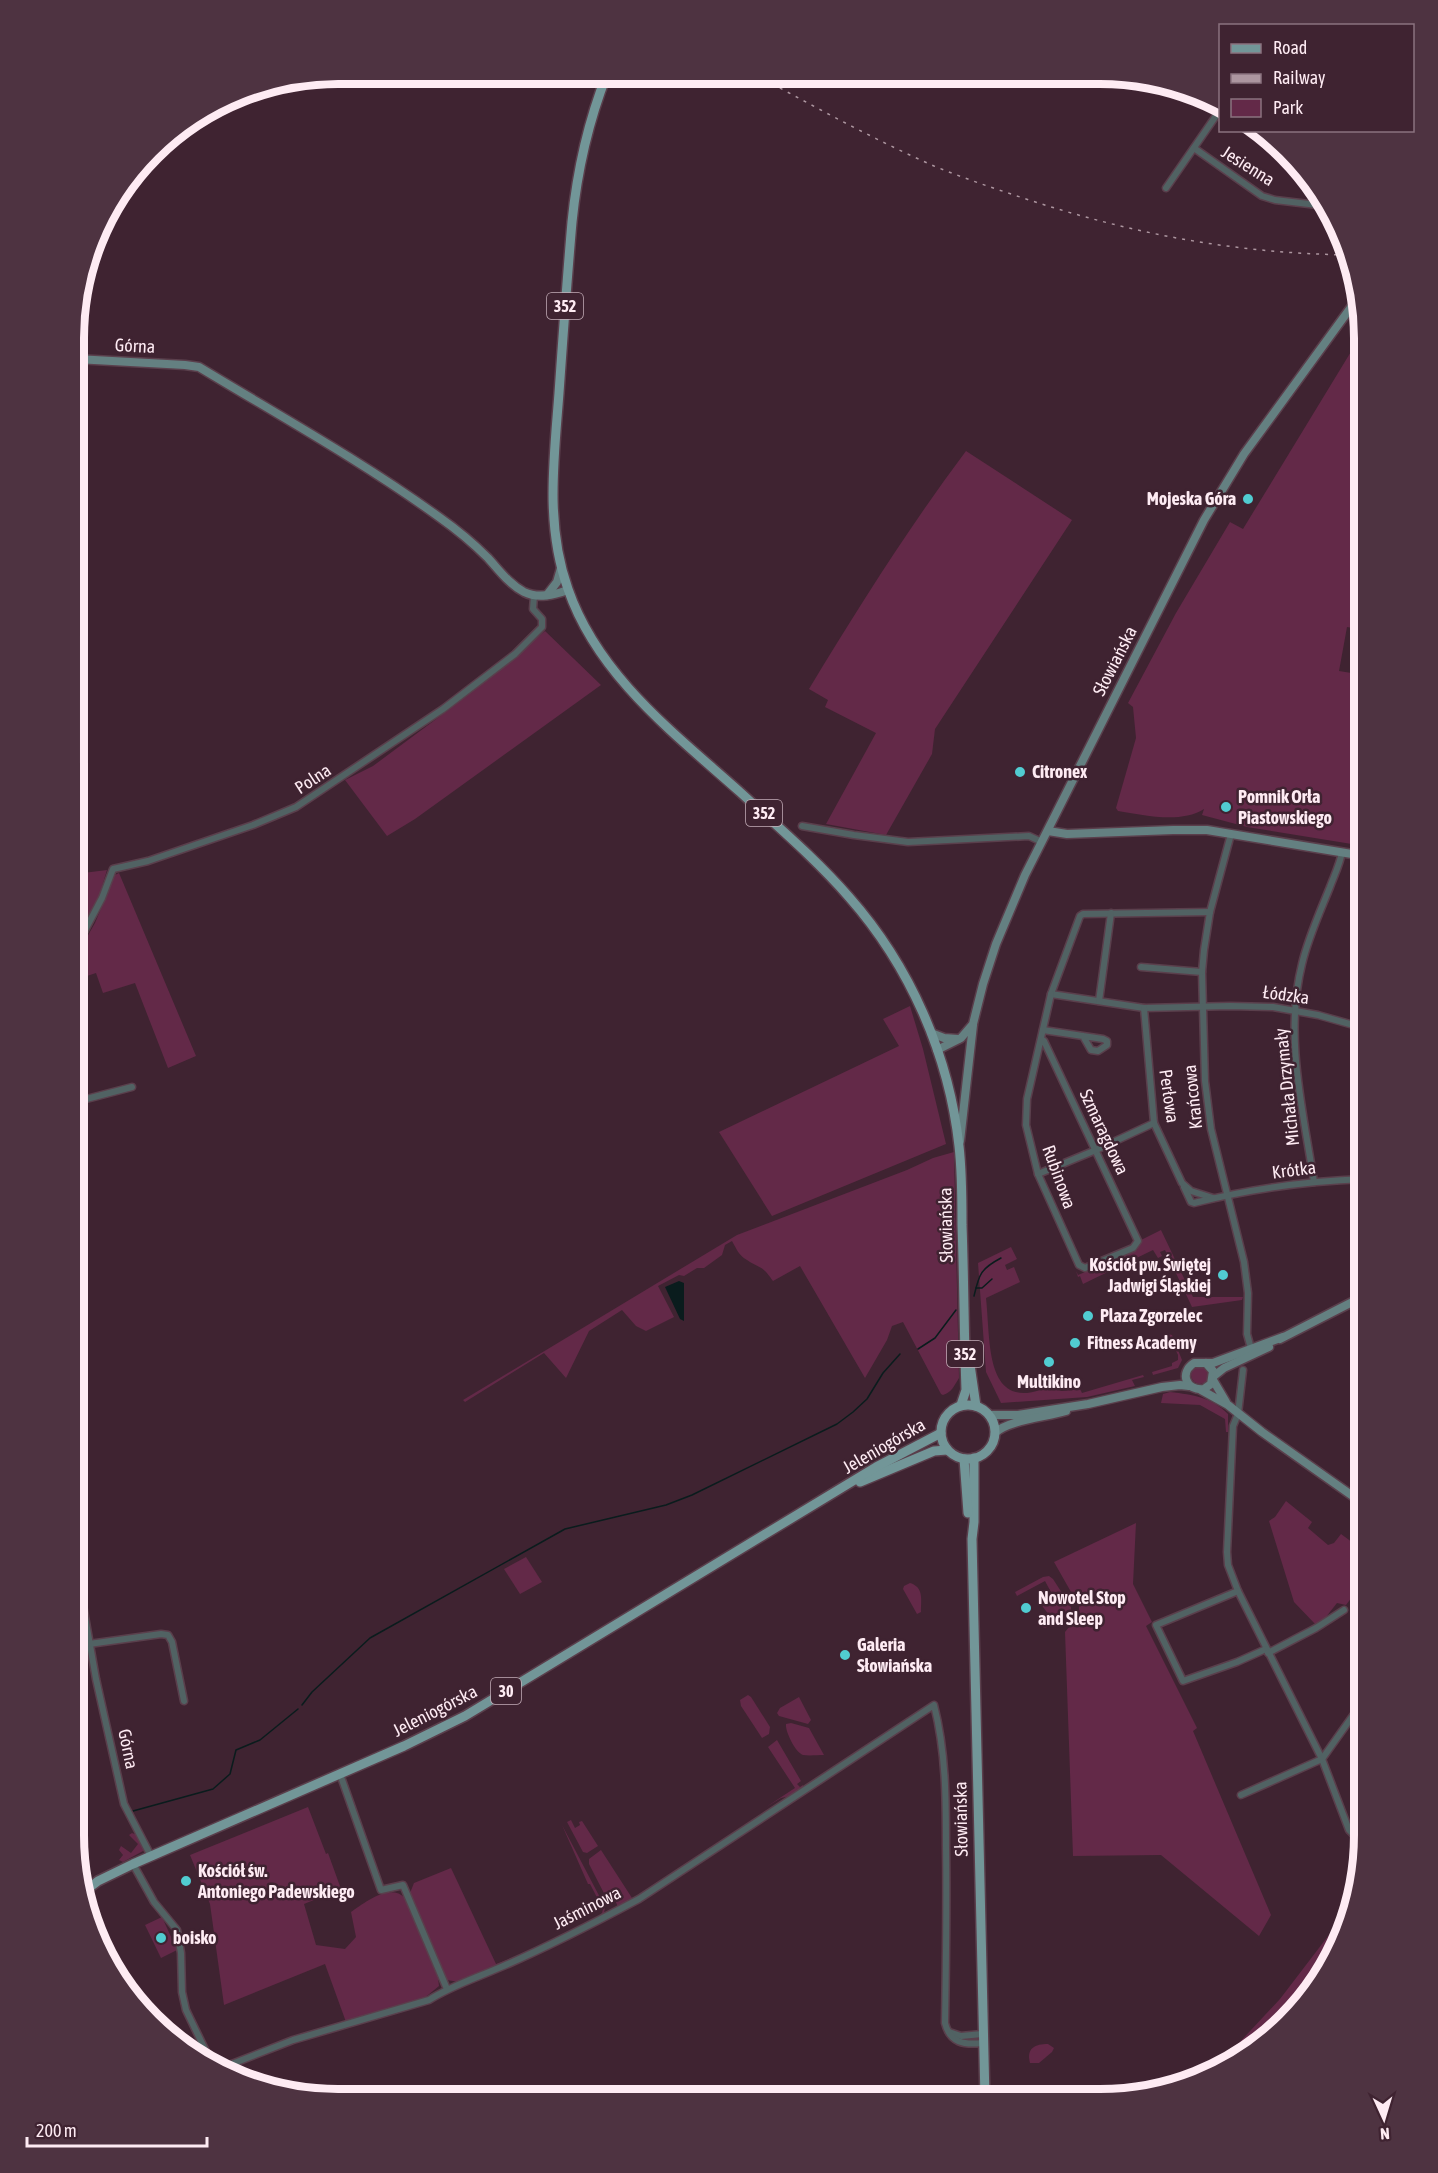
<svg xmlns="http://www.w3.org/2000/svg" width="1438" height="2173" font-family="'Asap Condensed',sans-serif">
<style>
.green{fill:#632948}
.water{fill:#0a1c1d}
.lines{fill:none;stroke-linecap:round;stroke-linejoin:round}
.stream{stroke:#0a1c1d;stroke-width:1.5}
.street-casing{stroke:#5a3f4c;stroke-width:9}
.secondary-casing{stroke:#5a3f4c;stroke-width:11}
.primary-casing{stroke:#5a3f4c;stroke-width:12}
.street{stroke:#516263;stroke-width:6}
.secondary{stroke:#648081;stroke-width:8}
.primary{stroke:#729698;stroke-width:9}
.rail{stroke:#ad96a0;stroke-width:1.5;stroke-dasharray:3 6;stroke-linecap:butt}
.poi-dot{fill:#51ccd1;stroke:#3f2331;stroke-width:2}
.labels{text-anchor:middle;stroke-width:5;stroke-linejoin:round;paint-order:stroke}
.shield{fill:#3f2331;stroke:#c5afb9;stroke-width:1.5}
.shield-label{font-size:16px;font-weight:bold;fill:#feebf3}
.street-label{font-size:18px;fill:#feebf3;stroke:#3f2331}
.poi-label{font-size:18px;font-weight:bold;fill:#feebf3;stroke:#3f2331;text-anchor:start}
.rim{fill:none;stroke:#feebf3;stroke-width:8}
</style>
<rect width="100%" height="100%" fill="#3f2331"/>
<g class="green">
<path d="M 1363,332 L 1364,630 L 1347,627 L 1339,671 L 1364,675 L 1364,846 L 1247,827 L 1202,815 L 1204,809 C 1180,824 1144,815 1118,811 L 1116,808 L 1136,738 L 1133,707 L 1128,703 L 1176,613 L 1230,522 L 1243,529 Z"/>
<path d="M 966,451 L 1072,520 L 935,729 L 932,754 L 886,835 L 826,824 L 876,733 L 825,707 L 828,700 L 809,689 C 858,608 909,527 966,451 Z"/>
<path d="M 545,631 L 601,685 L 415,819 L 387,836 L 345,780 L 373,766 L 447,711 Z"/>
<path d="M 107,870 L 97,903 L 75,942 L 75,874 Z"/>
<path d="M 119,873 L 196,1056 L 168,1068 L 135,983 L 103,993 L 96,973 L 75,980 L 75,958 L 95,923 L 115,875 Z"/>
<path d="M 910,1006 L 923,1049 L 946,1144 L 772,1216 L 719,1132 L 899,1046 L 883,1019 Z"/>
<path d="M 954,1152 L 959,1378 C 954,1386 952,1392 943,1395 L 941,1394 L 903,1322 L 892,1326 L 887,1340 L 865,1378 L 800,1266 L 773,1281 C 761,1264 762,1270 747,1260 C 739,1256 736,1248 732,1241 L 725,1245 L 722,1255 L 704,1268 L 697,1268 L 684,1276 L 679,1275 L 658,1286 L 674,1317 L 646,1331 L 636,1326 L 622,1310 L 589,1331 L 566,1378 L 544,1353 L 465,1402 L 463,1400 L 737,1235 L 907,1170 L 933,1158 Z"/>
<path d="M 1161,1230 L 1193,1297 L 1243,1297 L 1242,1300 L 1192,1307 L 1165,1250 L 1160,1252 L 1162,1256 L 1158,1258 L 1153,1250 L 1083,1284 L 1080,1276 L 1078,1277 L 1076,1271 L 1078,1275 L 1137,1250 L 1141,1240 Z"/>
<path d="M 1011,1247 L 1017,1259 L 1005,1265 L 1007,1270 L 1014,1267 L 1020,1282 L 986,1298 C 991,1344 984,1419 1055,1384 L 1061,1391 L 1080,1389 L 1082,1393 L 1143,1375 L 1144,1377 L 1132,1380 L 1135,1386 L 1087,1397 L 1001,1403 L 986,1372 L 978,1263 Z"/>
<path d="M 1168,1334 L 1172,1335 L 1182,1360 L 1178,1368 L 1153,1375 L 1152,1372 L 1172,1366 L 1172,1363 L 1178,1360 L 1178,1355 Z"/>
<circle cx="1200" cy="1375" r="9"/>
<path d="M 1170,1392 C 1194,1395 1211,1397 1228,1414 L 1228,1432 L 1226,1432 L 1225,1419 L 1200,1405 L 1161,1403 L 1163,1394 Z"/>
<path d="M 1286,1501 L 1312,1522 L 1308,1528 L 1328,1545 L 1334,1543 L 1341,1534 L 1364,1551 L 1352,1568 L 1364,1576 L 1364,1581 L 1346,1605 L 1337,1603 L 1322,1622 L 1317,1626 L 1294,1602 L 1269,1521 L 1275,1517 Z"/>
<path d="M 1136,1523 L 1133,1584 L 1152,1622 L 1146,1626 L 1197,1728 L 1193,1731 L 1271,1915 L 1259,1936 L 1161,1855 L 1073,1856 L 1065,1632 L 1079,1615 L 1079,1606 L 1054,1562 Z"/>
<path d="M 526,1557 L 542,1582 L 520,1594 L 504,1569 Z"/>
<path d="M 1049,1576 L 1053,1579 L 1071,1607 L 1071,1613 L 1065,1620 L 1045,1628 L 1040,1626 L 1052,1619 L 1040,1603 L 1053,1596 L 1045,1581 L 1017,1596 L 1015,1592 L 1043,1577 Z"/>
<path d="M 910,1583 C 924,1587 921,1600 921,1612 L 917,1614 L 903,1589 L 904,1586 Z"/>
<path d="M 748,1695 L 751,1697 L 770,1727 L 769,1734 L 762,1738 L 741,1706 L 740,1700 Z"/>
<path d="M 799,1697 L 811,1720 L 808,1724 L 779,1716 L 777,1713 L 780,1708 Z"/>
<path d="M 791,1723 L 809,1728 L 824,1755 C 818,1755 809,1756 803,1755 C 795,1752 785,1731 786,1724 Z"/>
<path d="M 777,1740 L 801,1781 L 797,1784 L 800,1787 L 803,1785 L 803,1787 L 795,1795 L 781,1798 L 766,1807 L 795,1788 L 768,1747 Z"/>
<path d="M 308,1807 L 326,1854 L 328,1853 L 341,1889 L 304,1904 L 316,1945 L 345,1949 L 356,1937 L 351,1912 C 364,1903 390,1882 405,1898 L 438,1978 L 439,1986 L 422,2000 L 346,2022 L 325,1964 L 224,2005 L 210,1904 L 190,1855 Z"/>
<path d="M 571,1820 L 575,1828 L 580,1825 L 579,1822 L 582,1821 L 598,1846 L 587,1853 L 583,1852 L 567,1822 Z"/>
<path d="M 562,1825 L 605,1907 L 604,1914 L 597,1918 L 602,1913 L 603,1909 L 590,1884 L 588,1884 Z"/>
<path d="M 132,1833 C 139,1835 144,1844 143,1851 L 123,1862 L 119,1860 L 123,1855 L 119,1850 L 121,1846 L 131,1853 L 138,1844 L 129,1835 Z"/>
<path d="M 601,1850 L 632,1898 L 638,1897 L 618,1907 L 615,1900 L 609,1903 L 589,1864 L 589,1859 Z"/>
<path d="M 451,1868 L 496,1964 L 517,1956 L 459,1982 L 447,1980 L 443,1975 L 410,1893 L 414,1883 Z"/>
<path d="M 1351,1906 L 1344,1936 L 1310,1996 L 1261,2045 L 1208,2076 L 1280,1999 Z"/>
<path d="M 162,1917 L 177,1950 L 161,1958 L 145,1925 Z"/>
<path d="M 1048,2044 L 1054,2048 L 1052,2052 L 1039,2063 L 1030,2063 C 1026,2048 1035,2044 1048,2044 Z"/>
</g>
<path class="water" d="M 679,1281 L 684,1283 L 684,1321 L 680,1319 L 665,1287 Z"/>
<g class="lines">
<g class="stream">
<path d="M 976,1288 L 982,1288 L 992,1279"/>
<path d="M 974,1296 C 979,1275 980,1269 1001,1258"/>
<path d="M 918,1349 L 935,1338 L 956,1310"/>
<path d="M 302,1705 L 312,1692 L 370,1638 L 565,1529 L 666,1505 L 692,1495 L 837,1424 L 853,1412 L 867,1399 L 883,1373 L 900,1354"/>
<path d="M 133,1811 L 213,1789 L 230,1774 L 236,1750 L 260,1740 L 298,1709"/>
</g>
<g class="street-casing">
<g id="street">
<path d="M 941,83 L 948,75"/>
<path d="M 1194,148 L 1262,196 L 1275,200 L 1326,206"/>
<path d="M 1166,188 L 1220,110"/>
<path d="M 802,826 L 854,835 L 908,842 L 1029,836 L 1042,842"/>
<path d="M 1231,834 L 1210,912 L 1204,950 L 1202,972 L 1205,1081 L 1211,1129 L 1244,1262 L 1248,1293 L 1247,1334 L 1252,1352"/>
<path d="M 1210,912 L 1083,914 L 1080,916 L 1051,994 L 1144,1008 L 1230,1006 L 1273,1007 L 1318,1015 L 1364,1028"/>
<path d="M 75,949 L 102,898 L 113,869 L 148,861 L 253,825 L 296,807 L 443,709 L 515,654 L 542,627 L 542,619 L 533,609 L 534,596"/>
<path d="M 1141,967 L 1202,972"/>
<path d="M 1099,1001 L 1111,913"/>
<path d="M 1144,1008 L 1154,1123 L 1182,1183 L 1191,1191 L 1213,1198"/>
<path d="M 1043,1030 L 1103,1039 L 1107,1041 L 1107,1045 L 1098,1051 L 1091,1050 L 1083,1036"/>
<path d="M 1041,1039 L 1044,1041 L 1138,1241 L 1133,1248 L 1085,1268 L 1079,1265 L 1038,1174 L 1026,1125 L 1027,1099 L 1051,994"/>
<path d="M 75,1102 L 132,1087"/>
<path d="M 1038,1174 L 1096,1150 L 1154,1123"/>
<path d="M 1314,1182 C 1303,1110 1284,1036 1302,964 C 1308,938 1320,912 1330,887 C 1334,876 1340,864 1342,852"/>
<path d="M 1184,1187 L 1191,1202 L 1194,1203 C 1250,1189 1307,1181 1364,1179"/>
<path d="M 1243,1370 L 1238,1414 L 1233,1426 L 1227,1552 L 1228,1565 L 1238,1591 L 1322,1759 L 1349,1830 L 1355,1836 L 1364,1827"/>
<path d="M 1364,1395 L 1360,1392 L 1364,1390"/>
<path d="M 74,1554 L 96,1679 L 124,1804 L 151,1856"/>
<path d="M 1238,1591 L 1156,1625 L 1183,1681 L 1237,1662 L 1266,1649"/>
<path d="M 89,1644 L 161,1634 L 168,1635 L 172,1642 L 184,1701"/>
<path d="M 1268,1653 L 1316,1628 L 1344,1610"/>
<path d="M 340,1774 L 381,1890 L 403,1885 L 447,1989"/>
<path d="M 1241,1795 L 1322,1759 L 1364,1700"/>
<path d="M 133,1864 L 154,1902 L 177,1930 L 181,1953 L 182,1992 L 186,2010 L 213,2066"/>
<path d="M 949,2032 L 961,2036 L 982,2034"/>
<path d="M 219,2069 L 293,2040 L 429,2000 C 451,1986 476,1978 501,1967 C 548,1947 594,1923 639,1899 L 934,1705 C 946,1752 946,1799 946,1847 C 947,1906 946,1964 945,2023 C 950,2043 964,2045 982,2043"/>
</g>
</g>
<g class="secondary-casing">
<g id="secondary">
<path d="M 76,359 L 185,365 L 199,367 C 280,416 363,462 439,517 C 456,529 473,543 488,558 C 499,570 509,584 524,592 C 538,599 554,595 568,590"/>
<path d="M 547,595 L 557,582 L 561,568"/>
<path d="M 1048,831 L 1067,834 L 1173,830 L 1207,830 L 1364,856"/>
<path d="M 931,1033 L 944,1038 L 958,1039"/>
<path d="M 937,1050 L 961,1038 L 973,1024 L 983,984 L 996,944 L 1025,875 L 1204,520 L 1244,454 L 1357,299"/>
<path d="M 960,1141 L 973,1025"/>
<path d="M 1280,1339 L 1364,1296"/>
<path d="M 1206,1363 L 1213,1371 L 1211,1384 L 1204,1389 C 1186,1391 1179,1373 1194,1363 L 1213,1363 L 1283,1337"/>
<path d="M 1214,1376 L 1224,1368 L 1269,1347"/>
<path d="M 1213,1380 L 1226,1402"/>
<path d="M 1201,1390 L 1228,1405 L 1262,1432 L 1364,1504"/>
<path d="M 989,1415 L 1018,1415 L 1088,1404 L 1162,1387 L 1180,1385 L 1189,1386"/>
<path d="M 995,1433 C 1008,1420 1047,1417 1066,1411"/>
</g>
</g>
<g class="primary-casing">
<g id="primary">
<path d="M 607,74 C 588,122 577,172 572,222 C 567,279 563,336 559,393 C 554,459 545,525 568,589 C 598,676 674,733 740,792 C 777,826 816,859 849,897 C 910,966 949,1055 959,1146 C 962,1172 962,1199 962,1225 C 964,1280 964,1335 966,1390 L 961,1405"/>
<path d="M 970,1365 L 976,1406"/>
<circle cx="968" cy="1432" r="27"/>
<path d="M 974,1458 L 974,1522 L 972,1539 L 985,2099"/>
<path d="M 964,1459 L 968,1513"/>
<path d="M 860,1482 L 934,1451 L 947,1450"/>
<path d="M 85,1891 L 98,1881 L 133,1864 L 404,1746 L 465,1716 L 876,1467 L 941,1433"/>
</g>
</g>
<use href="#street" class="street"/>
<use href="#secondary" class="secondary"/>
<use href="#primary" class="primary"/>
<path class="rail" d="M 756,75 C 815,107 873,139 934,166 C 963,178 993,188 1023,198 C 1132,234 1234,253 1348,255"/>
</g>
<g class="poi-dot">
<circle cx="1248" cy="499" r="6"/>
<circle cx="1020" cy="772" r="6"/>
<circle cx="1226" cy="807" r="6"/>
<circle cx="1223" cy="1275" r="6"/>
<circle cx="1088" cy="1316" r="6"/>
<circle cx="1075" cy="1343" r="6"/>
<circle cx="1049" cy="1362" r="6"/>
<circle cx="1026" cy="1608" r="6"/>
<circle cx="845" cy="1655" r="6"/>
<circle cx="186" cy="1881" r="6"/>
<circle cx="161" cy="1938" r="6"/>
</g>
<g class="labels">
<g class="shield">
<rect x="547" y="293" width="36" height="26" rx="4.5"/>
<rect x="746" y="800" width="36" height="26" rx="4.5"/>
<rect x="947" y="1341" width="36" height="26" rx="4.5"/>
<rect x="491" y="1678" width="30" height="26" rx="4.5"/>
</g>
<g class="shield-label">
<text x="565" y="312">352</text>
<text x="764" y="819">352</text>
<text x="965" y="1360">352</text>
<text x="506" y="1697">30</text>
</g>
<g class="street-label">
<text transform="translate(1248 166) rotate(32)" y="6">Jesienna</text>
<text transform="translate(135 346) rotate(3)" y="6">Górna</text>
<text transform="translate(1115 661) rotate(-63)" y="6">Słowiańska</text>
<text transform="translate(313 779) rotate(-33)" y="6">Polna</text>
<text transform="translate(1286 995) rotate(8)" y="6">Łódzka</text>
<text transform="translate(1287 1087) rotate(-96)" y="6">Michała Drzymały</text>
<text transform="translate(1169 1096) rotate(82)" y="6">Perłowa</text>
<text transform="translate(1193 1097) rotate(-96)" y="6">Krańcowa</text>
<text transform="translate(1104 1132) rotate(65)" y="6">Szmaragdowa</text>
<text transform="translate(1294 1170) rotate(-7)" y="6">Krótka</text>
<text transform="translate(1059 1177) rotate(70)" y="6">Rubinowa</text>
<text transform="translate(946 1225) rotate(-91)" y="6">Słowiańska</text>
<text transform="translate(884 1446) rotate(-30)" y="6">Jeleniogórska</text>
<text transform="translate(435 1711) rotate(-27)" y="6">Jeleniogórska</text>
<text transform="translate(128 1749) rotate(78)" y="6">Górna</text>
<text transform="translate(961 1819) rotate(-91)" y="6">Słowiańska</text>
<text transform="translate(587 1908) rotate(-27)" y="6">Jaśminowa</text>
</g>
<g class="poi-label">
<text x="1236" y="505" text-anchor="end">Mojeska Góra</text>
<text x="1032" y="778">Citronex</text>
<text x="1238" y="803">Pomnik Orła<tspan x="1238" dy="21">Piastowskiego</tspan></text>
<text x="1211" y="1271" text-anchor="end">Kościół pw. Świętej<tspan x="1211" dy="21">Jadwigi Śląskiej</tspan></text>
<text x="1100" y="1322">Plaza Zgorzelec</text>
<text x="1087" y="1349">Fitness Academy</text>
<text x="1049" y="1388" text-anchor="middle">Multikino</text>
<text x="1038" y="1604">Nowotel Stop<tspan x="1038" dy="21">and Sleep</tspan></text>
<text x="857" y="1651">Galeria<tspan x="857" dy="21">Słowiańska</tspan></text>
<text x="198" y="1877">Kościół św.<tspan x="198" dy="21">Antoniego Padewskiego</tspan></text>
<text x="173" y="1944">boisko</text>
</g>
</g>
<path d="M0 0H1438V2173H0ZM338 84H1100A254 254 0 0 1 1354 338V1835A254 254 0 0 1 1100 2089H338A254 254 0 0 1 84 1835V338A254 254 0 0 1 338 84Z" fill="#4e3341" fill-rule="evenodd"/>
<path class="rim" d="M338 84H1100A254 254 0 0 1 1354 338V1835A254 254 0 0 1 1100 2089H338A254 254 0 0 1 84 1835V338A254 254 0 0 1 338 84Z"/>
<rect x="1219" y="24" width="195" height="108" fill="#3f2331" stroke="#8b737f" stroke-width="1.5"/>
<rect x="1231" y="44" width="30" height="9" fill="#729698" stroke="#8b737f" stroke-width="1.5"/>
<text x="1273" y="54" font-size="18" fill="#feebf3">Road</text>
<rect x="1231" y="74" width="30" height="9" fill="#ad96a0" stroke="#8b737f" stroke-width="1.5"/>
<text x="1273" y="84" font-size="18" fill="#feebf3">Railway</text>
<rect x="1231" y="99" width="30" height="18" fill="#632948" stroke="#8b737f" stroke-width="1.5"/>
<text x="1273" y="114" font-size="18" fill="#feebf3">Park</text>
<g transform="translate(1384 2119) rotate(176)" stroke="#3f2331" stroke-width="4.5" paint-order="stroke">
<path d="M0-4.5L10 22L0 15L-10 22Z" fill="#feebf3"/>
<text y="-9" font-size="16" font-weight="bold" text-anchor="middle" fill="#feebf3">N</text>
</g>
<path d="M27 2137v9h180v-9" fill="none" stroke="#feebf3" stroke-width="3"/>
<text x="36" y="2137" font-size="18" fill="#feebf3" stroke="#3f2331" stroke-width="4.5" paint-order="stroke">200 m</text>
</svg>
